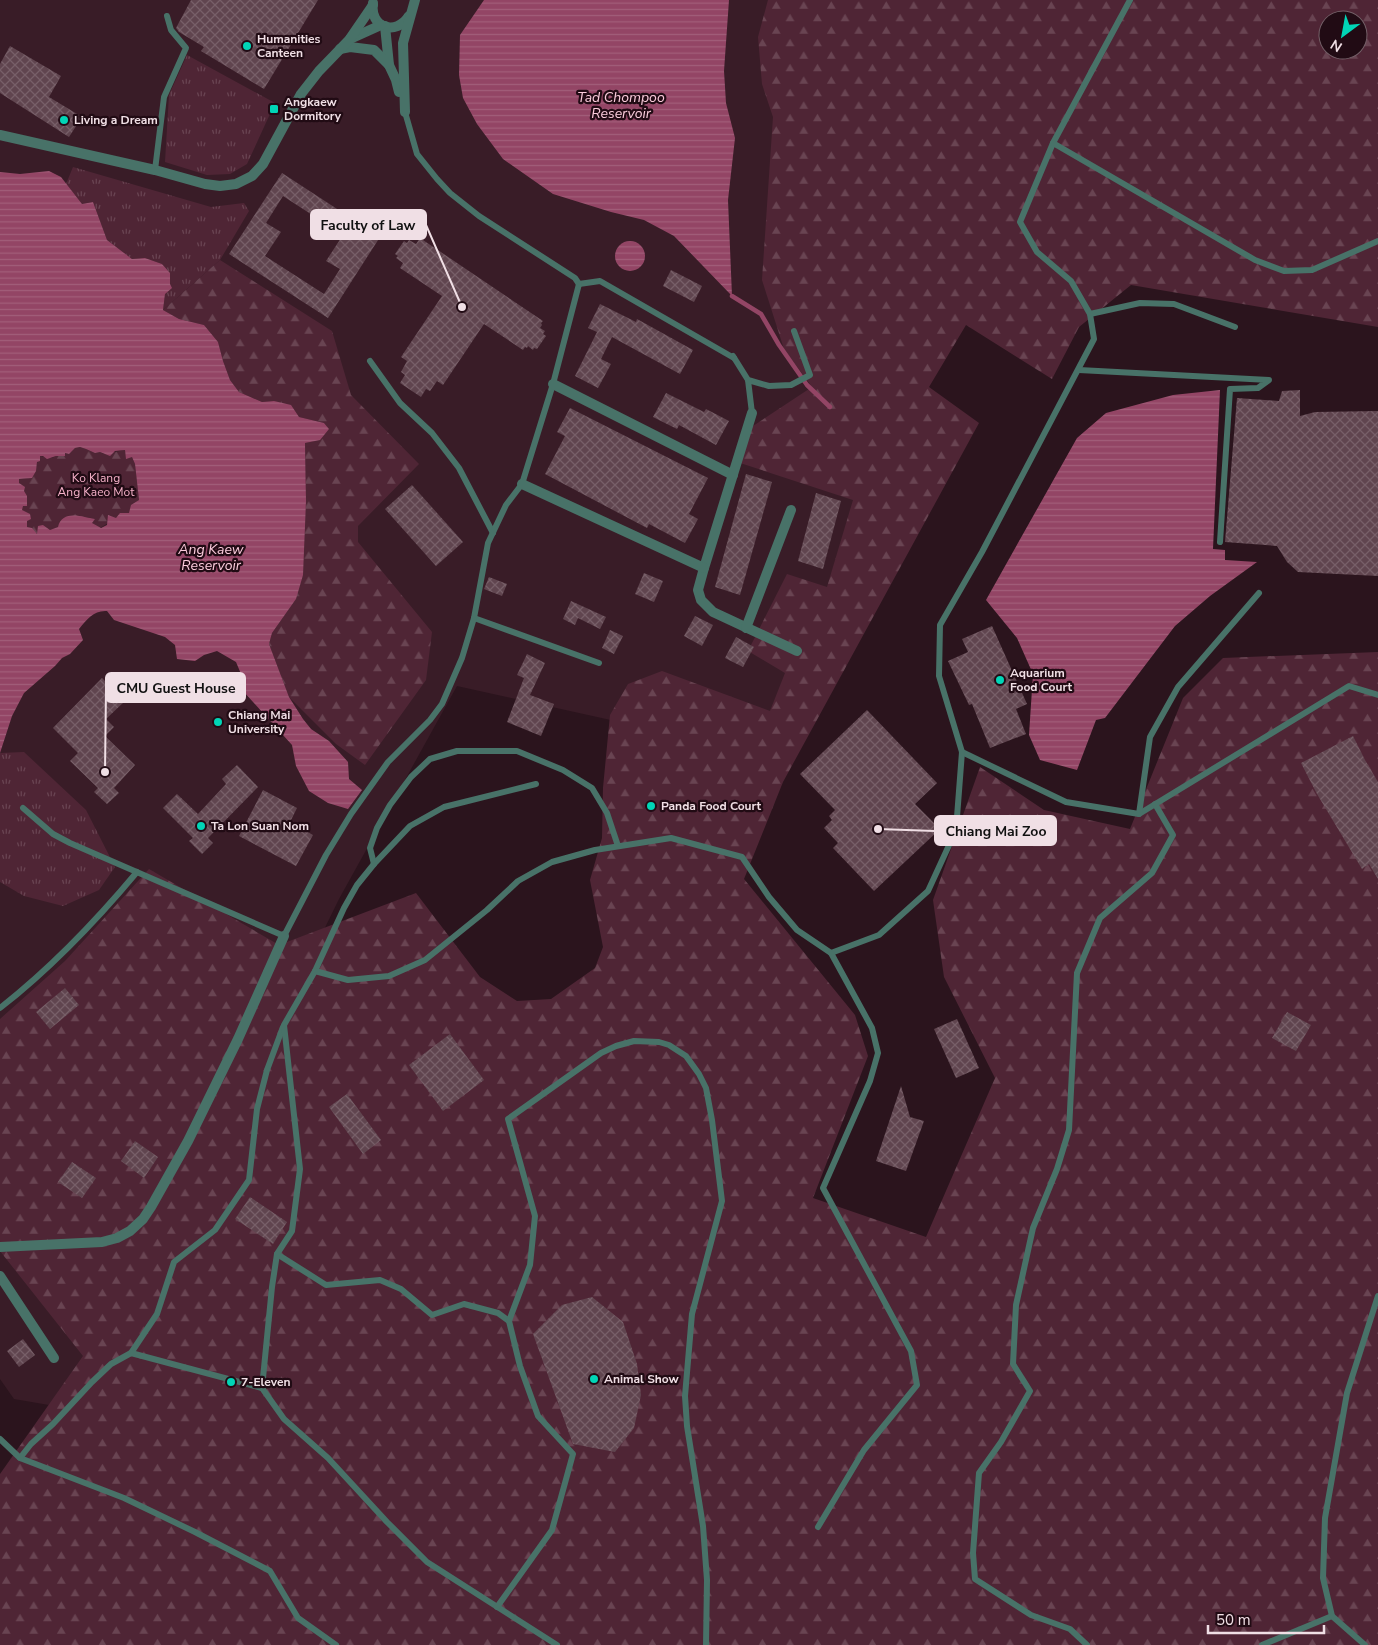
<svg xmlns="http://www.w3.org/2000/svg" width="1378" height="1645" font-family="'Nunito Sans',sans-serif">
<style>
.built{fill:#391c27}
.grass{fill:url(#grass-tufts)}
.forest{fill:url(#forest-firs);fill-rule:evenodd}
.water{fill:url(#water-rules);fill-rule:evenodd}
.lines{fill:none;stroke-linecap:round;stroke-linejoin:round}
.stream{stroke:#934565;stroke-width:4.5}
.building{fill:url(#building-cross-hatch);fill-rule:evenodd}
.lane{stroke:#487268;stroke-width:6}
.street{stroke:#487268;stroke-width:10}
.poi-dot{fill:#01d5b6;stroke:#210b14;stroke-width:2}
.labels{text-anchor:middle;stroke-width:4.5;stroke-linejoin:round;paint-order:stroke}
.poi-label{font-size:12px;font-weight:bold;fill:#f0dfe5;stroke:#210b14;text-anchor:start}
.park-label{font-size:12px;fill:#f6b1c9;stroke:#210b14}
.water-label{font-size:14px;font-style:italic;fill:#fbccdc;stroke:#210b14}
.leader{fill:none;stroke:#f0dfe5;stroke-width:2}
.callout-dot{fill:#f0dfe5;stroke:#210b14;stroke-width:2}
.callout{fill:#f0dfe5;stroke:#f0dfe5;stroke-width:2}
.callout-label{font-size:14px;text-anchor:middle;font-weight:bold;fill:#111}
</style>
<defs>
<pattern id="grass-tufts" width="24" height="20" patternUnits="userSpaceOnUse" patternTransform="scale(1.25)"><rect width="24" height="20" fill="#4f2535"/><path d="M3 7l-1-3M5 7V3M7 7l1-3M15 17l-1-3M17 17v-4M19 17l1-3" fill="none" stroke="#694452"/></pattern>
<pattern id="forest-firs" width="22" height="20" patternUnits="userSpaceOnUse" patternTransform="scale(1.25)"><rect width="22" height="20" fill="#4f2535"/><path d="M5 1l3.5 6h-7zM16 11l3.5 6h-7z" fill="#694452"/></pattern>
<pattern id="water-rules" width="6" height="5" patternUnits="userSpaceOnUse" patternTransform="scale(1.25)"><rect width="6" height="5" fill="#934565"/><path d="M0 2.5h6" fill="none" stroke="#a25f7b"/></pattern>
<pattern id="building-cross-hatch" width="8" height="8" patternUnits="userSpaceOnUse" patternTransform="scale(1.25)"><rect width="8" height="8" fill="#60454f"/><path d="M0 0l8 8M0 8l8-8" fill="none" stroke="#775f68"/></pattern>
</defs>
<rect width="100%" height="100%" fill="#2b141d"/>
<path class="built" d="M 0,0 L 1002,0 L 919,417 L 786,759 L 457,686 L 339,899 L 144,1297 L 49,1405 L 14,1399 L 0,1379 Z"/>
<g class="grass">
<path d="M 187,55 L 275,103 L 247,164 L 230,174 L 207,175 L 165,162 L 169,95 Z"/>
<path d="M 73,167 L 211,207 L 244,203 L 249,211 L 220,260 L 163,310 L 165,294 L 170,284 L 170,273 L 162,264 L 145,258 L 132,259 L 107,240 L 93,202 L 82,204 L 66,184 Z"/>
<path d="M 24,752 L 86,810 L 115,867 L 99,890 L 63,906 L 24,896 L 0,882 L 0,753 Z"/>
</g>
<g class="forest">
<path d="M 768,0 L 1378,0 L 1378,327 L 1131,285 L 1079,327 L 1052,379 L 966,325 L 929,387 L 979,423 L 783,782 L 744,879 L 855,1015 L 868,1056 L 813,1198 L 926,1237 L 995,1078 L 944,977 L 933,900 L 980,767 L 1044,810 L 1130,829 L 1183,698 L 1223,658 L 1378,652 L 1378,1645 L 0,1645 L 0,1474 L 83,1356 L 0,1251 L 0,1019 L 65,961 L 149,869 L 279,945 L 416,893 L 480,977 L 517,1001 L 551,999 L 595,968 L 603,947 L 590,880 L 602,838 L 603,788 L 610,715 L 628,684 L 662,671 L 770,711 L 785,673 L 748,651 L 787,574 L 827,587 L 853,500 L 734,461 L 741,434 L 812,387 L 784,349 L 762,280 L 773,117 L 762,84 L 758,37 ZM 1328,20 L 1358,20 L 1358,50 L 1328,50 Z"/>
<path d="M 220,260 L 332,331 L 351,395 L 419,464 L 358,526 L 358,542 L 432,632 L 426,680 L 365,765 L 336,744 L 289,697 L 269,644 L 272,633 L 296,599 L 306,501 L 305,443 L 314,441 L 329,429 L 324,423 L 299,417 L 274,401 L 262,402 L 239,392 L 230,380 L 223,361 L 218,342 L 204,325 L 179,319 L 163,310 Z"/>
<path d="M 80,447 L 86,449 L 95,453 L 100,452 L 104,454 L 125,450 L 126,455 L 132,457 L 135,464 L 139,500 L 129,513 L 116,518 L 100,528 L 91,523 L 95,519 L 87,517 L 50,530 L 43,525 L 37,534 L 27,527 L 27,520 L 22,510 L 24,491 L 19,483 L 19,479 C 41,479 32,470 40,456 L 52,458 L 56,456 L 64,456 L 65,453 L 69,454 L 75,448 Z"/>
</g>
<g class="water">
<path d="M 484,0 L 729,0 L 724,71 L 726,103 L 735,138 L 728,200 L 732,296 L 674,236 L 644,220 L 611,212 L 553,194 L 503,159 L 477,124 L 463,98 L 459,75 L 460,35 Z"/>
<path d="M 49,171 L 61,177 L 82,204 L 93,202 L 107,240 L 132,259 L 145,258 L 162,264 L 170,273 L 170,284 L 172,288 L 165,294 L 163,310 L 179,319 L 204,325 L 218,342 L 223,361 L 230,380 L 239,392 L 262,402 L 274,401 L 291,405 L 299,417 L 324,423 L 329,429 L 320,440 L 305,443 L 306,501 L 303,575 L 296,599 L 272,633 L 269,644 L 289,697 L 303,719 L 311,729 L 329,741 L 348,762 L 349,779 L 362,790 L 348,809 L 328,803 L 309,791 L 296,766 L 292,745 L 243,691 L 241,674 L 236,662 L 217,651 L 204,655 L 195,661 L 177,659 L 175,645 L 165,637 L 114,620 L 107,611 C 94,610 87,619 79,629 L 83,640 L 70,654 L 62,658 L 55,666 L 24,693 L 12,716 L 0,753 L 0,172 L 20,174 ZM 80,447 L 86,449 L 95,453 L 100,452 L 110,456 L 115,451 L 125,450 L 126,459 L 132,457 L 135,464 L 139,500 L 131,505 L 129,513 L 120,513 L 116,518 L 108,515 L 107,525 L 101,528 L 92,523 L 95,519 C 83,517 62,509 58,527 L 50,530 L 43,525 L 38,526 L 37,534 L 32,528 L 27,527 L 27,521 L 31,519 L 30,514 L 22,510 L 23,506 L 27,506 L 27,496 L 24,491 L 25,487 L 19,483 L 19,479 L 32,478 L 36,471 L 37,462 L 40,461 L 40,456 L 43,456 L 47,459 L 56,456 L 65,456 L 65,453 L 69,454 L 75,448 Z"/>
<circle cx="630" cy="256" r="15"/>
<path d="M 1220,390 L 1213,549 L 1225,550 L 1225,560 L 1257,562 L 1210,596 L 1175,626 L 1105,718 L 1096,720 L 1077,770 L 1040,760 L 1029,735 L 1033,674 L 1017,638 L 986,600 L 1077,438 L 1106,413 L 1173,395 Z"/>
</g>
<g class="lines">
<path class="stream" d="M 732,296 L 761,314 L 779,345 L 807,385 L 830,407"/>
</g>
<g class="building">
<path d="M 191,0 L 318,0 L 264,89 L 201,51 L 204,47 L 179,32 L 176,28 Z"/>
<path d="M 10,46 L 61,76 L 49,97 L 82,117 L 69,137 L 0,93 L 0,64 Z"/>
<path d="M 282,173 L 380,237 L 328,318 L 229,254 ZM 283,196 L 343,235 L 326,261 L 340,269 L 324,294 L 265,256 L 281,232 L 266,223 Z"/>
<path d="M 420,238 L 543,321 L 541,323 L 542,325 L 540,328 L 545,331 L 543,334 L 546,336 L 537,349 L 534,348 L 533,350 L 528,346 L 527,348 L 525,347 L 523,350 L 484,324 L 443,385 L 437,381 L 430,391 L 426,389 L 421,397 L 400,383 L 405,375 L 401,372 L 407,361 L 401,357 L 442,296 L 400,268 L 403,263 L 396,258 L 398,256 L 395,254 L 404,241 L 407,243 L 409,240 L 416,244 Z"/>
<path d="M 671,270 L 702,286 L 694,302 L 663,286 Z"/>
<path d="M 600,304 L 636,322 L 637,319 L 693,350 L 680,374 L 612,337 L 601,359 L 611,364 L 598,388 L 575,376 L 597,332 L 588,328 Z"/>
<path d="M 1300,390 L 1300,416 L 1315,412 L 1378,411 L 1378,576 L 1298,572 L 1287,562 L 1277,546 L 1225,542 L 1237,398 L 1279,401 L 1282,391 Z"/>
<path d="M 666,393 L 704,412 L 706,409 L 729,421 L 716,445 L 679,425 L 677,429 L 653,417 Z"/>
<path d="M 570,408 L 708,478 L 689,514 L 698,519 L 685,543 L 649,524 L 647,528 L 545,474 L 565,436 L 557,432 Z"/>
<path d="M 746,474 L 772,482 L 740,595 L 715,587 Z"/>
<path d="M 412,485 L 463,542 L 436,566 L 385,509 Z"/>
<path d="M 816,493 L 841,501 L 823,569 L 798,561 Z"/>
<path d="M 644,573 L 663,581 L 654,602 L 635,594 Z"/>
<path d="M 489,577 L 507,584 L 502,596 L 484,589 Z"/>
<path d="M 571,601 L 606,617 L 600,629 L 578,618 L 575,625 L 563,619 Z"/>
<path d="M 695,616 L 713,625 L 702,646 L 684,636 Z"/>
<path d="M 992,626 L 1027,704 L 1016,709 L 1026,734 L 990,748 L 972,704 L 969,705 L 948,661 L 968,652 L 962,639 Z"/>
<path d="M 610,630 L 623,636 L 614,654 L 602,648 Z"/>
<path d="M 736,637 L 754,647 L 743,667 L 725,658 Z"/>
<path d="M 527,654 L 545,663 L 530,695 L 554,704 L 541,736 L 507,722 L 524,678 L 517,675 Z"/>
<path d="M 102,678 L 125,701 L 106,719 L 114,727 L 105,736 L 135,765 L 114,788 L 119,793 L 107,804 L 94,792 L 98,788 L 70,761 L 78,753 L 53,728 Z"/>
<path d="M 867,710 L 937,783 L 915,804 L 940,829 L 874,891 L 833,848 L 838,843 L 824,828 L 832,820 L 829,816 L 835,810 L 800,774 Z"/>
<path d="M 1353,736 L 1365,760 L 1378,782 L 1378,879 L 1369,864 L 1362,869 L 1317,794 L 1301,763 Z"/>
<path d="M 237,765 L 258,787 L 208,838 L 213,843 L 202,854 L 189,841 L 193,838 L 163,808 L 177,794 L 198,814 L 226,784 L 222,779 Z"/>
<path d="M 263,790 L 297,808 L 290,822 L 313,835 L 296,866 L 239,836 Z"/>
<path d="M 65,988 L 79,1005 L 50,1029 L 36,1012 Z"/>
<path d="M 1287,1012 L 1311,1025 L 1296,1051 L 1272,1038 Z"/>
<path d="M 957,1019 L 979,1068 L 956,1078 L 934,1029 Z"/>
<path d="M 450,1034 L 484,1080 L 443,1111 L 409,1065 Z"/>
<path d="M 901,1086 L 910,1117 L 924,1121 L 906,1171 L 876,1161 Z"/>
<path d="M 347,1094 L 381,1140 L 363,1154 L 329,1107 Z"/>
<path d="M 135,1141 L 158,1157 L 144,1178 L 121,1161 Z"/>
<path d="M 72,1162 L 96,1178 L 82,1198 L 58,1182 Z"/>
<path d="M 250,1197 L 287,1222 L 273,1244 L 235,1219 Z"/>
<path d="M 592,1297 L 623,1322 L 637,1364 L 641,1395 L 634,1428 L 615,1452 L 573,1444 L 533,1334 L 562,1305 Z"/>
<path d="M 23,1339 L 35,1355 L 19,1367 L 7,1351 Z"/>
</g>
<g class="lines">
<g class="lane">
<path d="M 405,112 L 417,154 L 437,179 L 450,193 L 479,216 L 575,278 L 579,284"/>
<path d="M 1053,143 L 1130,0"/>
<path d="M 155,170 L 164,97 L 186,48 L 171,30 L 167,16"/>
<path d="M 579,284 L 600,281 L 734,358"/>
<path d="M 1090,314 L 1140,303 L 1174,304 L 1235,327"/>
<path d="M 733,356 L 748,380 L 769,386 L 791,385 L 810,375 L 794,331"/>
<path d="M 370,361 L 400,403 L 432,433 L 459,468 L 493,533"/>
<path d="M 1079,370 L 1269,380 L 1258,388 L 1230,389 L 1220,542"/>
<path d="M 748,380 L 752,413"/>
<path d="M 474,618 L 599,663"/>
<path d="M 962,752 L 1066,802 L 1139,814 L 1349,686 L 1378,695"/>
<path d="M 23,808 L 53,834 L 70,843 L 284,936 L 326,855 L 351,814 L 388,762 L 430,720 L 442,704 L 462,658 L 474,618 L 488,543 L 506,505 L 522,484 L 553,384 L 579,284"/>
<path d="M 1139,814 L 1150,737 L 1178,687 L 1259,593"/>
<path d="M 374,864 L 370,848 L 377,828 L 390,805 L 411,777 L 430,759 L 457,751 L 517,751 L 563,770 L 592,788 L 607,813 L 618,846"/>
<path d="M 315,971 L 344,908 L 357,885 L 374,864 L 410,826 L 444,807 L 536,784"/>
<path d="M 0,1008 C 50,969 96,921 137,872"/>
<path d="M 277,1254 L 326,1285 L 380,1280 L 401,1289 L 432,1315 L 464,1304 L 498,1313 L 509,1321"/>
<path d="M 131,1353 L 157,1314 L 174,1262 L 215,1230 L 249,1180 L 257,1109 L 267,1070 L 283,1027"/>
<path d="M 262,1388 L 272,1287 L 277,1254 L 292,1231 L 300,1169 L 284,1025 L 315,971 L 348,980 L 389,976 L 425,960 L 487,910 L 518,881 L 552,862 L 595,850 L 671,838 L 742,857 L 769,897 L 797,930 L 831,953 L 879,935 L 928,891 L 956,830 L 962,752 L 939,676 L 940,625 L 982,552 L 1094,339 L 1090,314 L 1071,281 L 1037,252 L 1020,222 L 1053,143 L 1255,260 L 1284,271 L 1312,270 L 1378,241"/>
<path d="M 0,1439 L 20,1458 L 124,1498 L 195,1532 L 270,1571 L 298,1618 L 336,1645"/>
<path d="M 20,1458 L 31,1444 L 53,1424 L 92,1382 L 111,1364 L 131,1353 L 262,1388 L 284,1419 L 328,1458 L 387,1522 L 427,1562 L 557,1645"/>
<path d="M 818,1527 L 864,1450 L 917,1385 L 911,1351 L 823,1188 L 870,1081 L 878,1053 L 872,1028 L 831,953"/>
<path d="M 497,1607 L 552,1530 L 573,1454 L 538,1416 L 520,1366 L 509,1321 L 530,1265 L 535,1216 L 508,1119 L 601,1053 L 616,1046 L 634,1041 L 659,1042 L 669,1045 L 686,1056 L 699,1074 L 706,1088 L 712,1120 L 722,1201 L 692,1314 L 685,1396 L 687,1426 L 703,1526 L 707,1580 L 706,1645"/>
<path d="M 1087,1645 L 1070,1629 L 1031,1615 L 975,1579 L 973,1553 L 979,1473 L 1001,1442 L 1030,1391 L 1013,1364 L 1016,1305 L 1033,1228 L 1057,1169 L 1069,1130 L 1077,973 L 1100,918 L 1152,873 L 1173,835 L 1155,804"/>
<path d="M 1262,1645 L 1332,1616"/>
<path d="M 1365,1645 L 1332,1616 L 1323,1578 L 1325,1518 L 1347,1393 L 1378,1296"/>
</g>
<g class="street">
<path d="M 373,3 C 369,27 396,37 409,16"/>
<path d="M 385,26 L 389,65 L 396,80 L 399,92"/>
<path d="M 350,39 L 381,25"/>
<path d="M 340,49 L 350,47 L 374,50 L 389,65"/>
<path d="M 405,112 L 403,43 L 415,0"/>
<path d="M 0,135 L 155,170 L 205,184 L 220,186 L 236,184 L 252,176 L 263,164 L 301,94 L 319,71 L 349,40 L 373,5"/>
<path d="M 553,384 L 733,475"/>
<path d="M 752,413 L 704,568 L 698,590 L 701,600 L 713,612 L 797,651"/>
<path d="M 522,484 L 704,568"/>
<path d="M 746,628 L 791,510"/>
<path d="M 0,1247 L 102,1242 L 117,1238 L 130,1231 L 143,1219 L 151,1207 L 188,1141 L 238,1039 L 284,936"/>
<path d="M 0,1276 L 54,1358"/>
</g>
</g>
<g class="poi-dot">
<circle cx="247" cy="46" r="5"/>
<rect x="269" y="104" width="10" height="10" rx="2.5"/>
<circle cx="64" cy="120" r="5"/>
<circle cx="1000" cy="680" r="5"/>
<circle cx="218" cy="722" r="5"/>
<circle cx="651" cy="806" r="5"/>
<circle cx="201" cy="826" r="5"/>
<circle cx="594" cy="1379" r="5"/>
<circle cx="231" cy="1382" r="5"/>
</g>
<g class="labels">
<g class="poi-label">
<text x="257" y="43">Humanities<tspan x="257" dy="14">Canteen</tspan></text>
<text x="284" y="106">Angkaew<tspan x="284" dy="14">Dormitory</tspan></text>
<text x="74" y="124">Living a Dream</text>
<text x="1010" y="677">Aquarium<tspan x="1010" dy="14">Food Court</tspan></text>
<text x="228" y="719">Chiang Mai<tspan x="228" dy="14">University</tspan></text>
<text x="661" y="810">Panda Food Court</text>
<text x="211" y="830">Ta Lon Suan Nom</text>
<text x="604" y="1383">Animal Show</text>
<text x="241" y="1386">7-Eleven</text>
</g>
<g class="park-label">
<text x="96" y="482">Ko Klang<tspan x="96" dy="14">Ang Kaeo Mot</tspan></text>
</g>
<g class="water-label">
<text x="621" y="102">Tad Chompoo<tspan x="621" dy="16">Reservoir</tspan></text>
<text x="211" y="554">Ang Kaew<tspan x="211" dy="16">Reservoir</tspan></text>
</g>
</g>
<path class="leader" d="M462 307L426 225M105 772L106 688M878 829L935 831"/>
<g class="callout-dot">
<circle cx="462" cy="307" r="5"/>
<circle cx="105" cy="772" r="5"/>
<circle cx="878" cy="829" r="5"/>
</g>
<g class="callout">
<rect x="311" y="210" width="115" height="29" rx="5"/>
<rect x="106" y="673" width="139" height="29" rx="5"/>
<rect x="935" y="816" width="121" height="29" rx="5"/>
</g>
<g class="callout-label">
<text x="368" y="230">Faculty of Law</text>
<text x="176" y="693">CMU Guest House</text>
<text x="996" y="836">Chiang Mai Zoo</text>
</g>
<g transform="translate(1343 35) rotate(212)"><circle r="24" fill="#210b14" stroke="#746068"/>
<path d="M0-4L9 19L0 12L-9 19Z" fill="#01d5b6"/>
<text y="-8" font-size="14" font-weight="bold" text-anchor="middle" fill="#f0dfe5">N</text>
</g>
<path d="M1208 1625v8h116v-8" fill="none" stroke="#f0dfe5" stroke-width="2.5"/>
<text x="1216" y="1625" font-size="15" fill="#f0dfe5" stroke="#210b14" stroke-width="4" paint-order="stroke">50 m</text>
</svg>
